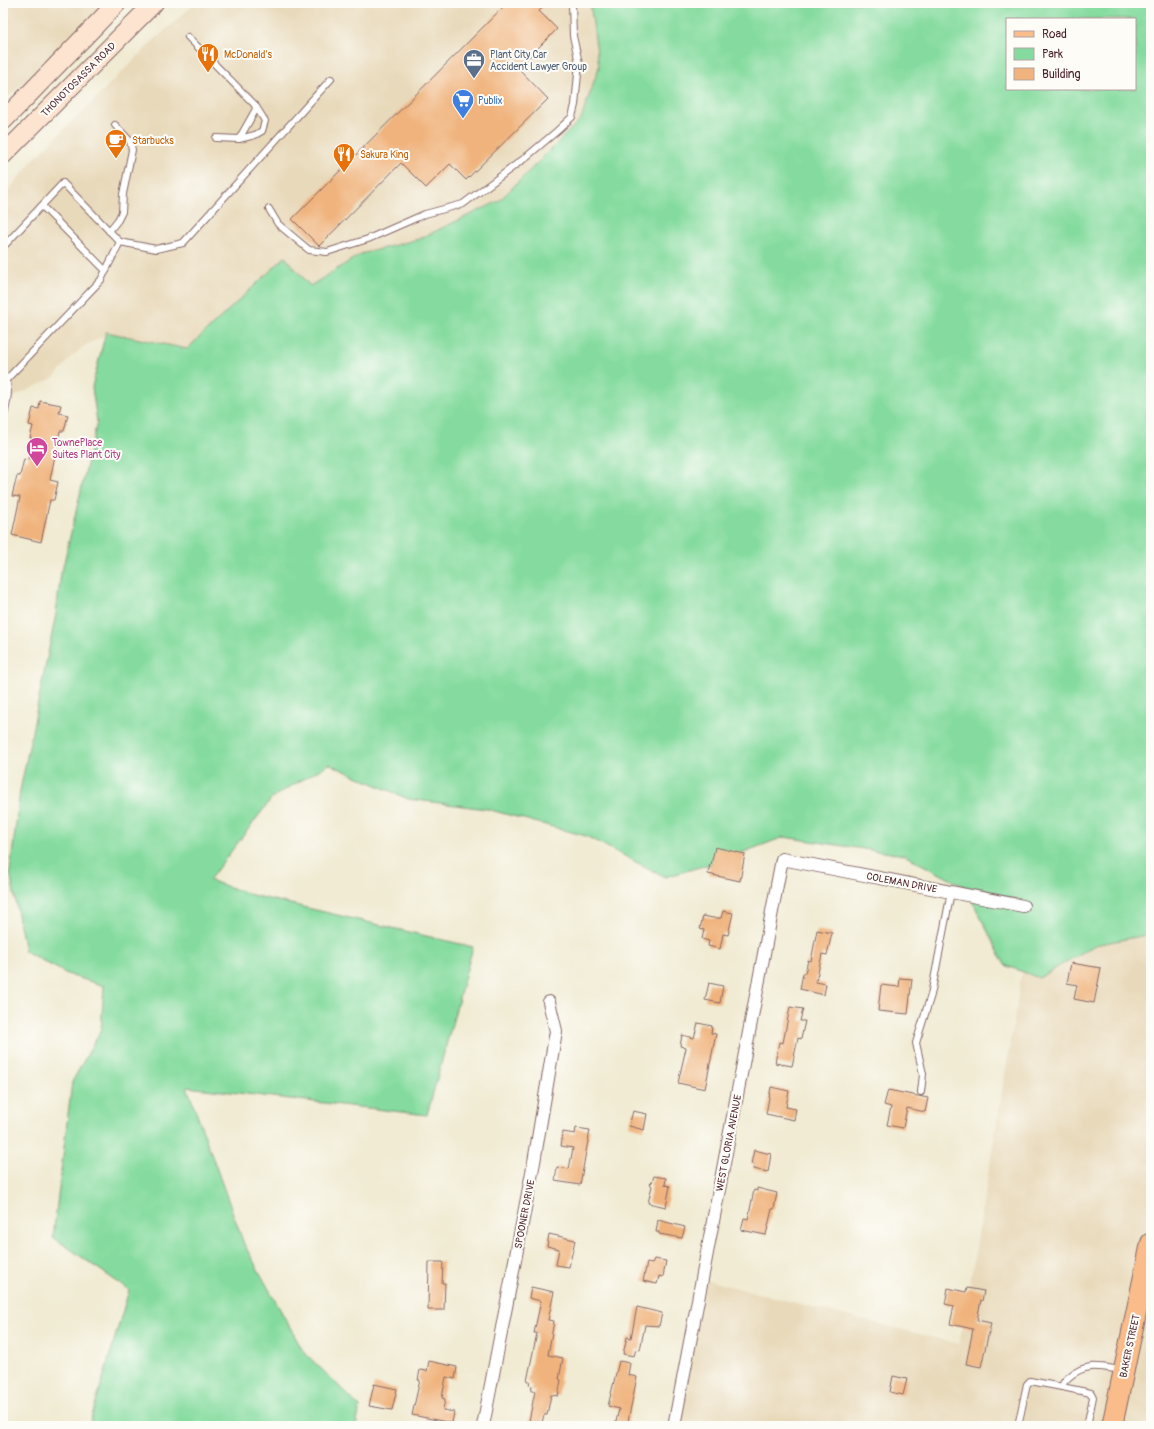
<svg xmlns="http://www.w3.org/2000/svg" width="1154" height="1429" font-family="Pangolin,sans-serif">
<style>
.built{fill:#e8d9ba}
.green{fill:#85db9f;stroke:#687d65;fill-rule:evenodd}
.building{fill:#f0b37d}
.lines{fill:none;stroke-linecap:round;stroke-linejoin:round}
.lane-casing{stroke:#846666;stroke-width:8}
.street-casing{stroke:#846666;stroke-width:14}
.secondary-casing{stroke:#846666;stroke-width:20}
.primary-casing{stroke:#846666;stroke-width:22}
.lane{stroke:#fff;stroke-width:6}
.street{stroke:#fff;stroke-width:12}
.secondary{stroke:#fde4d0;stroke-width:18}
.primary{stroke:#f9bc8a;stroke-width:20}
.labels{text-anchor:middle;stroke-width:4;stroke-linejoin:round;paint-order:stroke}
.food-label{font-size:10px;fill:#c56008;stroke:#fdfcf7;text-anchor:start}
.service-label{font-size:10px;fill:#4e5e75;stroke:#fdfcf7;text-anchor:start}
.street-label{font-size:10px;fill:#4a1f2b;stroke:#fdfcf7}
.shop-label{font-size:10px;fill:#366cbe;stroke:#fdfcf7;text-anchor:start}
.hotel-label{font-size:10px;fill:#b23c85;stroke:#fdfcf7;text-anchor:start}
</style>
<rect width="100%" height="100%" fill="#fdfcf7"/>
<filter id="ink" filterUnits="userSpaceOnUse"><feTurbulence type="fractalNoise" baseFrequency=".025" numOctaves="2"/><feDisplacementMap in="SourceGraphic" scale="8" xChannelSelector="R" yChannelSelector="G"/><feConvolveMatrix kernelMatrix="1 2 1 2 8 2 1 2 1" color-interpolation-filters="sRGB"/></filter>
<filter id="wash" filterUnits="userSpaceOnUse"><feTurbulence type="fractalNoise" baseFrequency=".012" numOctaves="4" result="noise"/><feDisplacementMap in="SourceGraphic" scale="16" xChannelSelector="R" yChannelSelector="G"/><feGaussianBlur stdDeviation="0.9" result="paint"/><feColorMatrix in="noise" values="0 0 0 0 0 0 0 0 0 0 0 0 0 0 0 0 0 1.4 0 .05"/><feComposite in="paint" operator="in"/></filter>
<g filter="url(#wash)">
<rect width="100%" height="100%" fill="#f1ebd3"/>
<g class="built">
<path d="M 3,3 L 108,3 L 63,48 L 3,102 Z"/>
<path d="M 196,3 L 590,3 L 599,67 L 581,119 L 499,201 L 419,239 L 361,254 L 309,286 L 285,257 L 187,349 L 106,332 L 105,336 L 99,338 L 83,347 L 70,358 L 55,377 L 3,402 L 3,197 L 31,162 L 153,41 Z"/>
<path d="M 1151,934 L 1151,1209 L 1104,1426 L 677,1426 L 706,1280 L 959,1344 L 966,1307 L 1022,972 L 1039,978 L 1095,945 Z"/>
<path d="M 1151,1279 L 1151,1426 L 1119,1426 Z"/>
</g>
<path class="green" d="M 590,3 L 1151,3 L 1151,934 L 1095,945 L 1039,978 L 1005,965 L 965,887 L 904,855 L 784,837 L 717,862 L 665,877 L 586,836 L 487,809 L 408,799 L 329,764 L 273,797 L 209,880 L 252,895 L 473,947 L 427,1115 L 187,1087 L 244,1244 L 303,1351 L 360,1407 L 356,1426 L 89,1426 L 129,1290 L 53,1237 L 72,1082 L 101,1030 L 104,986 L 67,974 L 25,951 L 10,872 L 20,791 L 56,614 L 61,572 L 62,571 L 97,422 L 92,387 L 106,332 L 187,349 L 285,257 L 310,286 L 361,254 L 419,239 L 499,201 L 581,119 L 599,67 ZM 1007,19 L 1135,19 L 1135,89 L 1007,89 Z"/>
<g id="blocks">
<g class="building">
<path d="M 507,3 L 547,3 L 539,11 L 557,29 L 518,68 L 548,99 L 466,180 L 450,164 L 426,188 L 401,163 L 319,246 L 292,219 Z"/>
<path d="M 40,401 L 61,405 L 59,413 L 68,415 L 64,431 L 60,431 L 50,480 L 58,482 L 54,500 L 50,500 L 41,542 L 12,535 L 20,497 L 12,496 L 17,476 L 20,476 L 24,459 L 28,460 L 32,438 L 30,438 L 33,426 L 29,425 L 33,408 L 39,409 Z"/>
<path d="M 715,847 L 745,854 L 740,881 L 708,874 L 710,864 L 711,865 Z"/>
<path d="M 723,911 L 733,913 L 728,935 L 723,934 L 720,949 L 708,946 L 709,941 L 702,939 L 704,930 L 700,929 L 703,916 L 713,918 L 721,918 Z"/>
<path d="M 817,930 L 832,933 L 827,955 L 822,954 L 816,982 L 826,984 L 824,995 L 800,989 L 803,973 L 805,973 L 808,960 L 811,961 Z"/>
<path d="M 1071,963 L 1101,968 L 1094,1003 L 1074,999 L 1077,985 L 1067,983 Z"/>
<path d="M 900,978 L 912,979 L 908,1014 L 878,1011 L 881,985 L 899,987 Z"/>
<path d="M 709,983 L 723,986 L 720,1003 L 705,1000 Z"/>
<path d="M 790,1007 L 803,1009 L 800,1021 L 805,1021 L 801,1039 L 798,1038 L 792,1066 L 775,1063 L 779,1042 L 783,1043 Z"/>
<path d="M 698,1023 L 712,1026 L 711,1033 L 716,1034 L 705,1089 L 678,1083 L 686,1048 L 680,1046 L 682,1035 L 694,1038 Z"/>
<path d="M 771,1087 L 789,1091 L 786,1107 L 796,1109 L 794,1120 L 766,1114 Z"/>
<path d="M 888,1090 L 928,1098 L 925,1112 L 907,1108 L 903,1128 L 887,1125 L 891,1107 L 884,1105 Z"/>
<path d="M 633,1111 L 647,1114 L 644,1130 L 629,1126 Z"/>
<path d="M 576,1128 L 590,1130 L 580,1185 L 555,1181 L 557,1167 L 569,1169 L 573,1148 L 561,1146 L 563,1132 L 575,1134 Z"/>
<path d="M 754,1150 L 771,1154 L 768,1172 L 753,1169 L 754,1164 L 751,1164 Z"/>
<path d="M 654,1176 L 666,1178 L 665,1185 L 670,1186 L 666,1207 L 648,1203 L 652,1186 L 650,1184 L 652,1182 Z"/>
<path d="M 757,1188 L 777,1193 L 774,1209 L 772,1209 L 766,1235 L 741,1230 L 744,1218 L 748,1219 L 754,1190 L 757,1191 Z"/>
<path d="M 658,1220 L 685,1227 L 682,1238 L 659,1234 L 659,1232 L 656,1232 Z"/>
<path d="M 549,1234 L 575,1240 L 569,1267 L 556,1265 L 559,1249 L 547,1246 Z"/>
<path d="M 654,1259 L 666,1261 L 663,1277 L 659,1276 L 657,1284 L 643,1281 L 647,1263 L 652,1264 Z"/>
<path d="M 429,1262 L 443,1262 L 442,1283 L 445,1283 L 444,1310 L 428,1310 Z"/>
<path d="M 531,1287 L 554,1292 L 548,1320 L 554,1321 L 548,1355 L 563,1358 L 559,1379 L 561,1380 L 558,1396 L 551,1395 L 547,1415 L 544,1415 L 541,1426 L 528,1426 L 535,1391 L 531,1391 L 532,1386 L 529,1385 L 530,1382 L 527,1381 L 537,1333 L 534,1333 L 541,1301 L 529,1298 Z"/>
<path d="M 948,1288 L 966,1292 L 967,1288 L 984,1291 L 982,1301 L 981,1300 L 977,1320 L 991,1323 L 981,1367 L 966,1364 L 973,1329 L 950,1324 L 954,1306 L 945,1304 Z"/>
<path d="M 637,1307 L 662,1313 L 659,1326 L 645,1325 L 640,1350 L 636,1349 L 634,1356 L 623,1354 L 627,1337 L 631,1338 Z"/>
<path d="M 429,1361 L 457,1367 L 455,1379 L 446,1377 L 442,1398 L 445,1399 L 443,1410 L 454,1412 L 452,1423 L 412,1415 L 420,1380 L 418,1380 L 420,1370 L 427,1371 Z"/>
<path d="M 619,1361 L 630,1363 L 628,1375 L 637,1377 L 627,1426 L 615,1426 L 619,1409 L 608,1406 Z"/>
<path d="M 893,1376 L 907,1379 L 903,1395 L 890,1392 Z"/>
<path d="M 374,1384 L 397,1389 L 392,1410 L 369,1406 Z"/>
</g>
</g>
</g>
<g filter="url(#ink)">
<use href="#blocks" fill-opacity="0" stroke="#846666" stroke-width="1"/>
<g class="lines">
<g class="lane-casing">
<g id="lane">
<path d="M 188,37 L 255,105 L 256,109 L 239,139 L 216,138"/>
<path d="M 239,139 L 255,135 L 262,131 L 265,121 L 255,105"/>
<path d="M 42,206 L 106,271"/>
<path d="M 269,209 L 278,224 L 309,250 L 327,252 L 368,239 L 425,214 L 463,204 L 525,158 L 557,131 L 572,117 L 575,105 L 579,63 L 573,36 L 572,3"/>
<path d="M 109,231 L 118,220 L 122,212 L 123,194 L 132,150 L 130,141 L 115,125"/>
<path d="M 3,247 L 63,183 L 120,242 L 156,249 L 183,243 L 331,79"/>
<path d="M 3,377 C 13,387 5,408 3,421"/>
<path d="M 6,380 L 101,280 L 120,242"/>
<path d="M 921,1092 L 923,1074 L 916,1043 L 931,995 L 951,892"/>
<path d="M 1062,1387 L 1091,1393 L 1093,1397 L 1087,1426"/>
<path d="M 1018,1426 L 1027,1384 L 1030,1381 L 1062,1387 C 1063,1382 1065,1380 1069,1377 C 1086,1362 1101,1367 1121,1370"/>
</g>
</g>
<g class="street-casing">
<g id="street">
<path d="M 483,1426 L 534,1162 L 556,1031 L 549,1002"/>
<path d="M 674,1426 L 782,859 L 1023,906"/>
</g>
</g>
<g class="secondary-casing">
<g id="secondary">
<path d="M 3,121 L 117,3"/>
<path d="M 3,155 L 154,3"/>
</g>
</g>
<g class="primary-casing">
<path id="primary" d="M 1112,1426 L 1151,1243"/>
</g>
<use href="#lane" class="lane"/>
<use href="#street" class="street"/>
<use href="#secondary" class="secondary"/>
<use href="#primary" class="primary"/>
</g>
</g>
<defs>
<g id="restaurant-pin" transform="scale(1.15)"><path d="M0 17L-7.5 6A9.5 9.5 0 1 1 7.5 6Z" fill="#e8710a" stroke="#fdfcf7"/><path d="M-5-6h1v4h1v-4h1v4h1v-4h1v5L-1.5 .5V6h-2V.5L-5-1ZM5-6V6H3V1.5H1.5Q1.5-4 5-6Z" fill="#fff"/></g>
<g id="office-pin" transform="scale(1.15)"><path d="M0 17L-7.5 6A9.5 9.5 0 1 1 7.5 6Z" fill="#5c6f8a" stroke="#fdfcf7"/><path d="M-6-3h4V-5.5h4V-3h4V5H-6ZM-1-4.5V-3h2v-1.5ZM-6 0V1H6V0Z" fill="#fff"/></g>
<g id="supermarket-pin" transform="scale(1.15)"><path d="M0 17L-7.5 6A9.5 9.5 0 1 1 7.5 6Z" fill="#3f7fe0" stroke="#fdfcf7"/><path d="M-6-5.5h2.5l.6 2H6L4.5 2H-2.5L-4.4-4H-6ZM-1.5 3.2a1.3 1.3 0 1 0 .1 0ZM3 3.2a1.3 1.3 0 1 0 .1 0Z" fill="#fff"/></g>
<g id="cafe-pin" transform="scale(1.15)"><path d="M0 17L-7.5 6A9.5 9.5 0 1 1 7.5 6Z" fill="#e8710a" stroke="#fdfcf7"/><path d="M-5.5-4.5H6V0H3Q3 3.5 0 3.5H-2.5Q-5.5 3.5-5.5 0ZM3-3.2v2h1.7v-2ZM-6 4.5H4V6H-6Z" fill="#fff"/></g>
<g id="hotel-pin" transform="scale(1.15)"><path d="M0 17L-7.5 6A9.5 9.5 0 1 1 7.5 6Z" fill="#d1479c" stroke="#fdfcf7"/><path d="M-6-4.5h1.5V1H6V5H4.5V3h-9V5H-6ZM-4 0a1.8 1.8 0 1 1 3.6 0ZM.5 0V-2.5h3Q6-2.5 6 0Z" fill="#fff"/></g>
</defs>
<g fill-rule="evenodd">
<use href="#restaurant-pin" x="208" y="54"/>
<use href="#office-pin" x="474" y="60"/>
<use href="#supermarket-pin" x="463" y="100"/>
<use href="#cafe-pin" x="116" y="140"/>
<use href="#restaurant-pin" x="344" y="154"/>
<use href="#hotel-pin" x="37" y="448"/>
</g>
<g class="labels">
<g class="food-label">
<text x="224" y="58">McDonald's</text>
<text x="132" y="144">Starbucks</text>
<text x="360" y="158">Sakura King</text>
</g>
<g class="service-label">
<text x="490" y="58">Plant City Car<tspan x="490" dy="12">Accident Lawyer Group</tspan></text>
</g>
<g class="street-label">
<text transform="translate(78 79) rotate(-45)" y="4">THONOTOSASSA ROAD</text>
<text transform="translate(902 882) rotate(11)" y="4">COLEMAN DRIVE</text>
<text transform="translate(728 1143) rotate(-79)" y="4">WEST GLORIA AVENUE</text>
<text transform="translate(524 1214) rotate(-79)" y="4">SPOONER DRIVE</text>
<text transform="translate(1129 1346) rotate(-78)" y="4">BAKER STREET</text>
</g>
<g class="shop-label">
<text x="478" y="104">Publix</text>
</g>
<g class="hotel-label">
<text x="52" y="446">TownePlace<tspan x="52" dy="12">Suites Plant City</tspan></text>
</g>
</g>
<rect width="1154" height="1429" fill="none" stroke="#fdfcf7" stroke-width="16"/>
<rect x="1006" y="18" width="130" height="72" fill="#fdfcf7" stroke="#b5a4a5"/>
<rect x="1014" y="31" width="20" height="6" fill="#f9bc8a" stroke="#b5a4a5"/>
<text x="1042" y="38" font-size="12" fill="#4a1f2b">Road</text>
<rect x="1014" y="48" width="20" height="12" fill="#85db9f" stroke="#b5a4a5"/>
<text x="1042" y="58" font-size="12" fill="#4a1f2b">Park</text>
<rect x="1014" y="68" width="20" height="12" fill="#f0b37d" stroke="#b5a4a5"/>
<text x="1042" y="78" font-size="12" fill="#4a1f2b">Building</text>
</svg>
